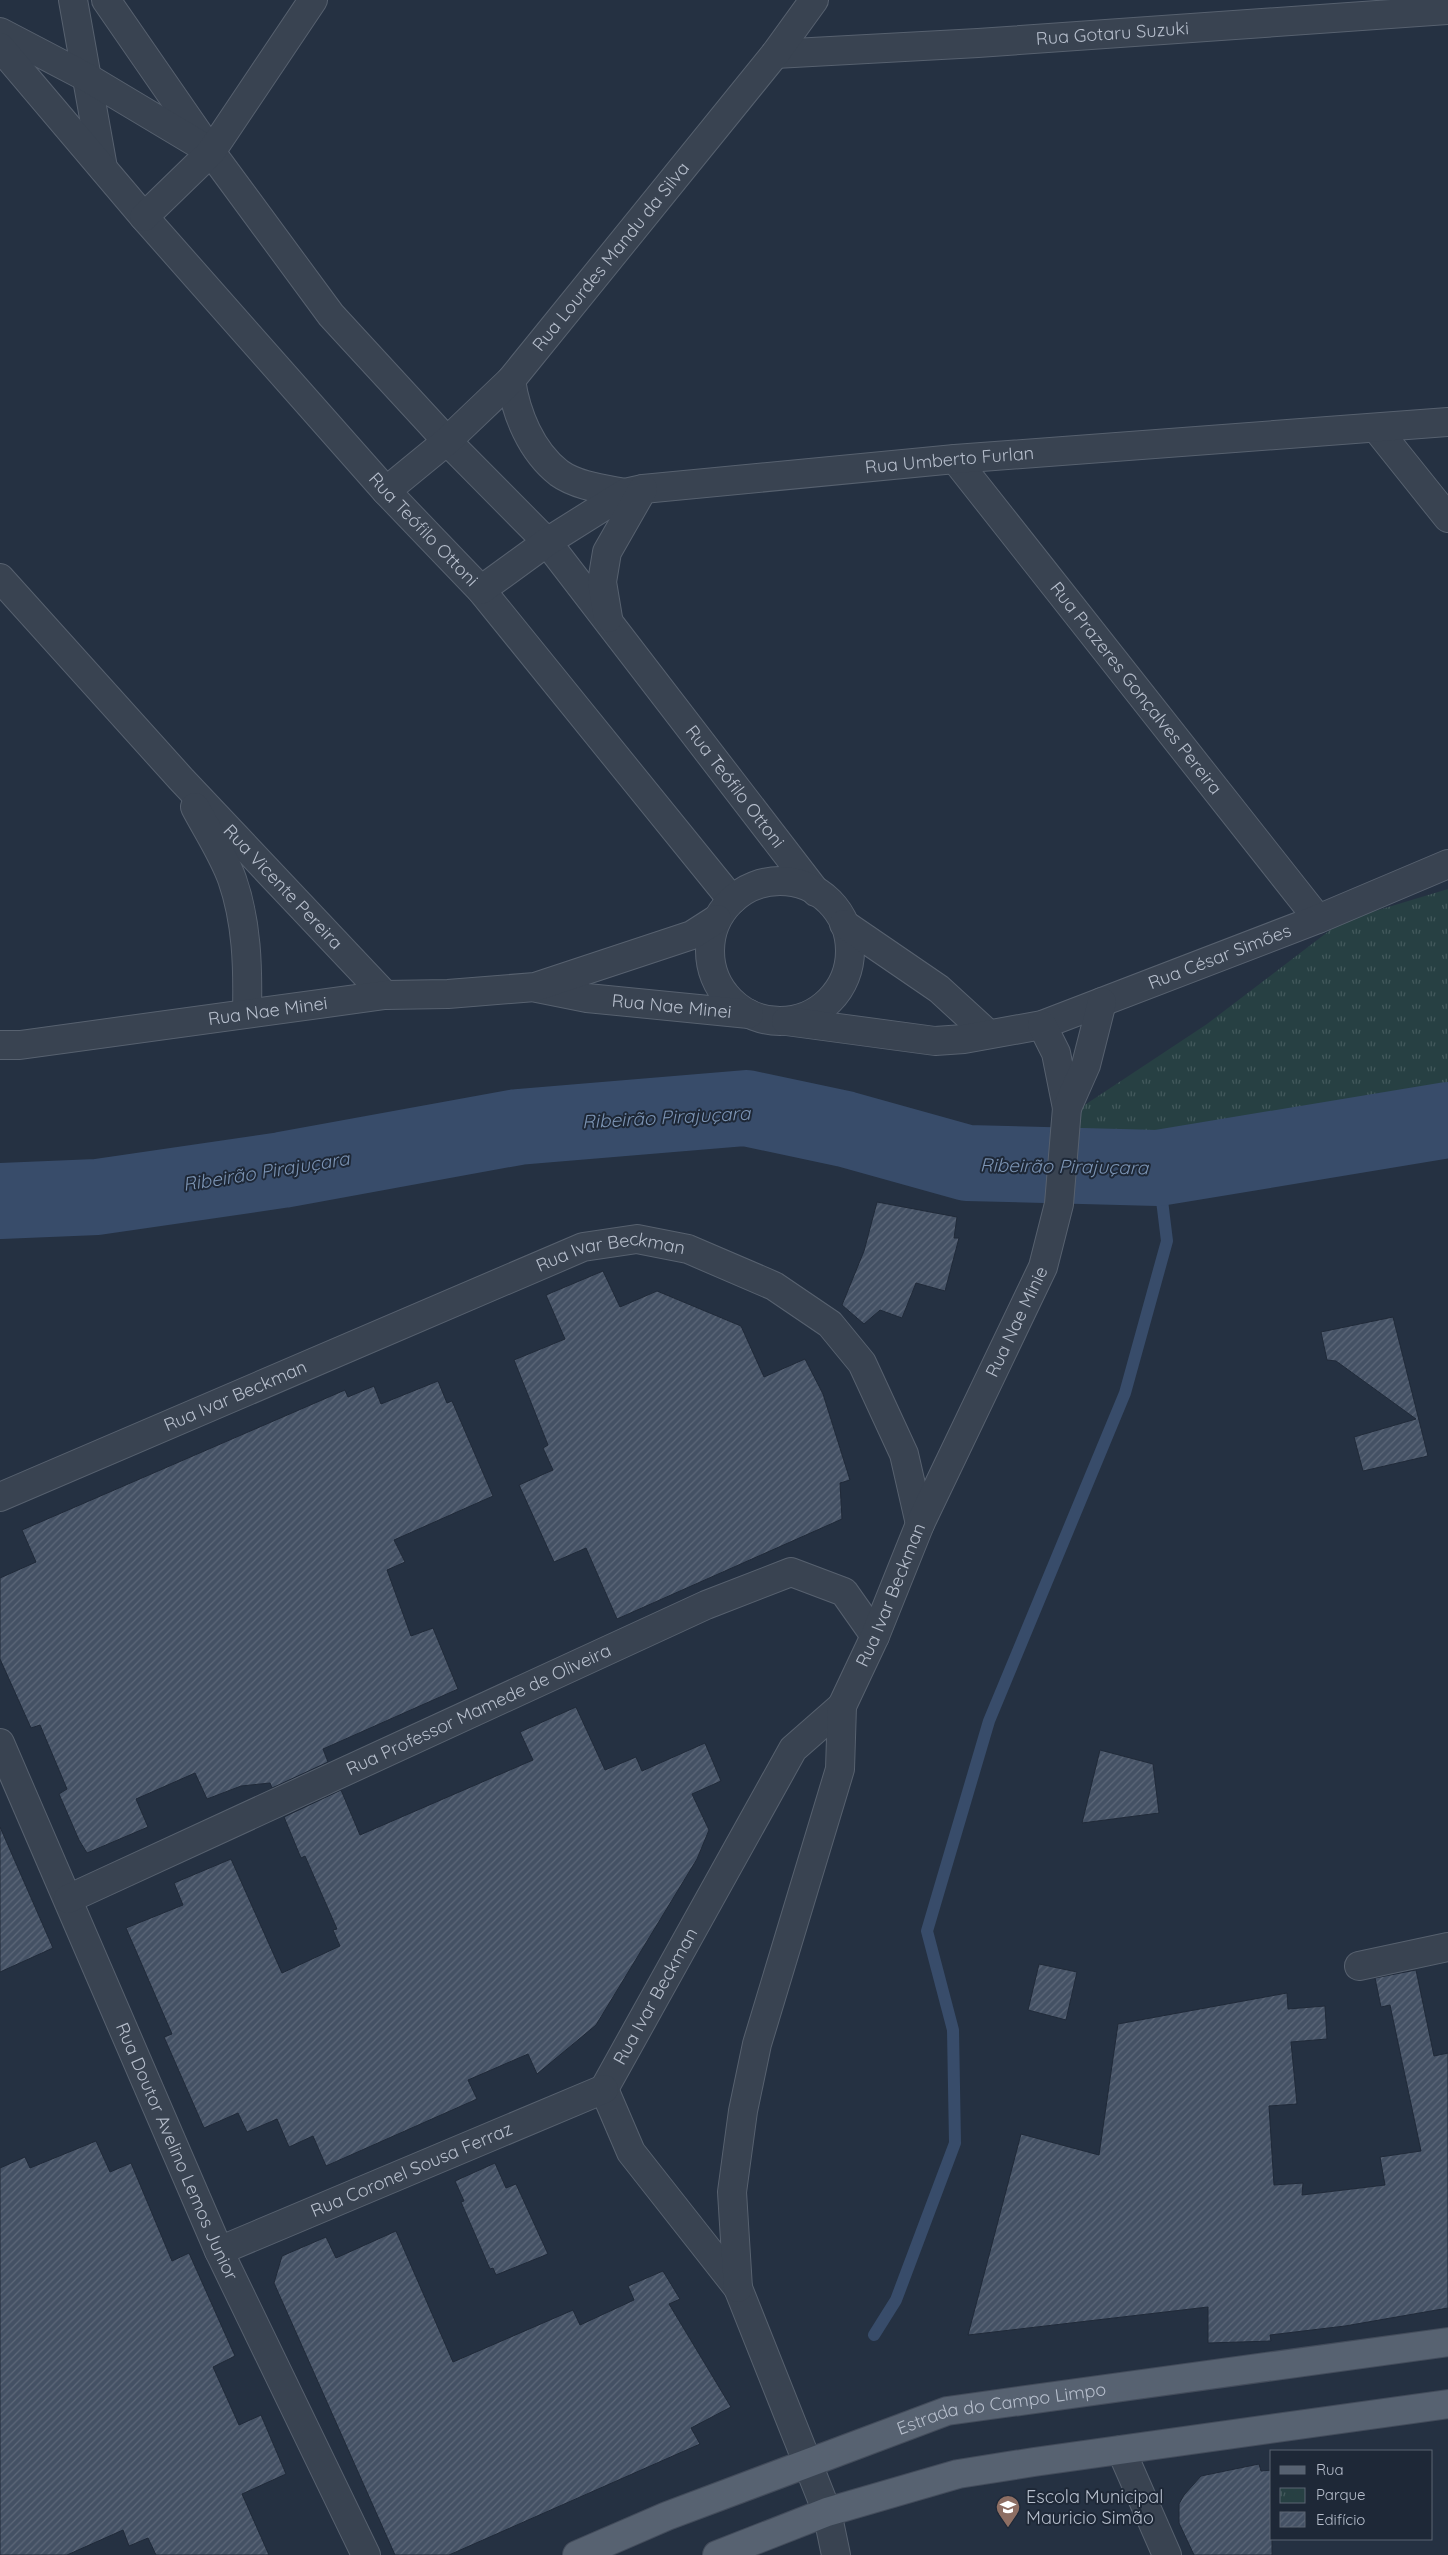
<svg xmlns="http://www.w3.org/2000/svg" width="1448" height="2555" font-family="Quicksand,sans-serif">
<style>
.park{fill:url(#park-tufts)}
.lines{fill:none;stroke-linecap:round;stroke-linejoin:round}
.stream{stroke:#384c6a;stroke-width:12}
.river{stroke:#384c6a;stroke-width:76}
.building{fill:url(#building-hatch);stroke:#202a39}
.minor-casing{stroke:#57616f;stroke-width:30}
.major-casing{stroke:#434c5b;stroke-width:30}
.minor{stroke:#394351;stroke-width:28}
.major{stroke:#576271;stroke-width:28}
.labels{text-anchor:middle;stroke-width:4;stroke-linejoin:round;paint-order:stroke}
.street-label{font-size:18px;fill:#b6becc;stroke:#1e2837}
.poi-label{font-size:18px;fill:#b6becc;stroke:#1e2837;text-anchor:start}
.water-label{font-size:19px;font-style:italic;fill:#7c94b4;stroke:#1e2837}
</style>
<defs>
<pattern id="park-tufts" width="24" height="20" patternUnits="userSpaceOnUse" patternTransform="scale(1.25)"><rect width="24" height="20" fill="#274043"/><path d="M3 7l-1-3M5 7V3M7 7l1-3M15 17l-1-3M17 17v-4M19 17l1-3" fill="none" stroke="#445a5d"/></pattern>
<pattern id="building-hatch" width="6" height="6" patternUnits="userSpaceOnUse" patternTransform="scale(1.25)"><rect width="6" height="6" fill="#445164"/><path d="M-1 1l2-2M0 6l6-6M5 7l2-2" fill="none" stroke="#5d6879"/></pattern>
</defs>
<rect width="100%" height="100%" fill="#253142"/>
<path class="park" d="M 1448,889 L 1448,1119 L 1201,1143 L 1090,1166 L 1074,1112 L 1207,1024 L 1342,921 Z"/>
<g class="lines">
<path class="stream" d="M 874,2335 L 896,2300 L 955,2143 L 953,2030 L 927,1931 L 989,1721 L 1125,1393 L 1167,1241 L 1158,1168"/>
<path class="river" d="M 0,1201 L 97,1197 L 282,1170 L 518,1127 L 746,1108 L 845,1129 L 967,1163 L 1158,1168 L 1448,1120"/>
</g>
<g class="building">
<path d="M 877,1202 L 957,1217 L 954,1238 L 959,1238 L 945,1291 L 916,1283 L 902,1318 L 880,1310 L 864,1324 L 842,1305 L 864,1251 Z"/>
<path d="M 603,1271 L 620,1307 L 657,1291 L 741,1326 L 764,1377 L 805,1359 L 823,1394 L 850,1480 L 840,1483 L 842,1519 L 617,1619 L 586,1548 L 554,1562 L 519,1485 L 553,1470 L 543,1448 L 548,1445 L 514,1360 L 565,1339 L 546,1295 Z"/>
<path d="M 1393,1317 L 1428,1456 L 1363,1471 L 1354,1437 L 1416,1419 L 1336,1361 L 1327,1360 L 1321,1332 Z"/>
<path d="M 438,1381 L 447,1403 L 452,1401 L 493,1496 L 394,1540 L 405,1562 L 387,1570 L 411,1636 L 433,1628 L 458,1689 L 323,1749 L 328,1762 L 272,1788 L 270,1783 L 241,1786 L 207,1799 L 195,1773 L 136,1799 L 148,1827 L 87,1853 L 79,1840 L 59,1794 L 67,1789 L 40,1725 L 31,1728 L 0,1659 L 0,1578 L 36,1562 L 22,1530 L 345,1390 L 348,1397 L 374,1386 L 381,1404 Z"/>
<path d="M 576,1707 L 605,1770 L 636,1757 L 642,1771 L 705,1743 L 721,1781 L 692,1794 L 709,1830 L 697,1859 L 596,2025 L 537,2074 L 528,2054 L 468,2080 L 477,2099 L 326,2166 L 313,2136 L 289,2147 L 277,2119 L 247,2132 L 238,2113 L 204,2128 L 164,2037 L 172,2034 L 126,1928 L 183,1905 L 174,1883 L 231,1859 L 282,1973 L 340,1946 L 333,1930 L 337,1929 L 305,1856 L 301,1858 L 284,1817 L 341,1790 L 360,1835 L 533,1760 L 520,1732 Z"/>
<path d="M 1100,1750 L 1153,1764 L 1159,1813 L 1082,1823 Z"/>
<path d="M 0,1827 L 53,1948 L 0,1972 Z"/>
<path d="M 1039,1964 L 1077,1972 L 1066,2020 L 1028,2010 Z"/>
<path d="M 1416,1970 L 1434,2056 L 1448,2053 L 1448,2308 L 1345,2326 L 1270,2335 L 1271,2341 L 1208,2343 L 1208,2307 L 968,2335 L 1021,2134 L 1099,2155 L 1118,2024 L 1287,1993 L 1288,2009 L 1325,2006 L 1327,2039 L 1291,2042 L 1297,2104 L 1269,2106 L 1274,2185 L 1303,2183 L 1302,2195 L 1385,2185 L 1380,2157 L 1421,2151 L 1390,2005 L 1381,2007 L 1375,1978 Z"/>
<path d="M 96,2141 L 110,2172 L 131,2163 L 172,2261 L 189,2253 L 235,2356 L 213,2367 L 239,2425 L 261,2415 L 286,2474 L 242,2494 L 269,2555 L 156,2555 L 148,2538 L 129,2546 L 123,2530 L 67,2555 L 0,2555 L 0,2168 L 25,2157 L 30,2168 Z"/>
<path d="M 495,2163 L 506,2188 L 516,2184 L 548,2254 L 496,2275 L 493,2268 L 490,2269 L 461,2202 L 464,2201 L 455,2181 Z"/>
<path d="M 396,2231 L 453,2362 L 573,2310 L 580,2325 L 634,2300 L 628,2286 L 663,2271 L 680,2299 L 669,2304 L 731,2407 L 691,2428 L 700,2444 L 449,2555 L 395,2555 L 274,2283 L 282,2256 L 326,2237 L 336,2258 Z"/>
<path d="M 1259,2464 L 1261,2471 L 1272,2470 L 1272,2555 L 1194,2555 L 1179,2523 L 1179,2504 L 1184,2495 L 1201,2476 Z"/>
</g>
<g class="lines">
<g class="minor-casing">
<g id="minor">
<path d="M 73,0 L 103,168"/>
<path id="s1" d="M 106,0 L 211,152 L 331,315 L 447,441 L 547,542 L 816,892"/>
<path d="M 0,32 L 88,78 L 205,148"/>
<path id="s2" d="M 0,47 L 144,217 L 386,491 L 481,590 L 732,900"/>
<path id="s3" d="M 775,54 L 978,43 L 1448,10"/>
<path d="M 144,217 L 211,152 L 313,0"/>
<path d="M 511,380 C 516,414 531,451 559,473 C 577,486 604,489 625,493"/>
<path d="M 1376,428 L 1448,518"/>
<path id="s4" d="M 955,459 L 1318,919"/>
<path id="s5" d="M 386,491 L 447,441 L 511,380 L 775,54 L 814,0"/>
<path id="s6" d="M 0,578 L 181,779 L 385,995"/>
<path id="s7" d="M 481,590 L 547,542 L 625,493 L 643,489 L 955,459 L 1448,422"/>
<path d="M 608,618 L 602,582 L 607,552 L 643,489"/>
<path d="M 195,807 C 207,830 223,854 232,879 C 247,922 248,967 247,1012"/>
<circle cx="780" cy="951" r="70"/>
<path d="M 844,924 L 939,989 L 987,1033"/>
<path id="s8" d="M 537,988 L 587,998 L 749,1014"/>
<path id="s9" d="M 786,1021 L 935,1041 L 964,1039 L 1042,1025 L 1318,919 L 1448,864"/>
<path d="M 1042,1025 L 1056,1053 L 1067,1108"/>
<path id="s10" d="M 0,1045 L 20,1045 L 385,995 L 448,994 L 535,987 L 692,935 L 717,919"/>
<path id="s11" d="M 0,1497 L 583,1247 L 637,1239 L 688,1249 L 774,1286 L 830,1324 L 862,1363 L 904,1454 L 920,1524"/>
<path id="s12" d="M 0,1743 L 219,2251 L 366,2555"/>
<path id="s13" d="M 68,1899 L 706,1605 L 791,1572 L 844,1592 L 875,1636"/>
<path d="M 1359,1966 L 1448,1947"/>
<path d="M 604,2089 L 631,2152 L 738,2288 L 827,2512 L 836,2555"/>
<path id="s14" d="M 604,2089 L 793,1749 L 842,1706"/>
<path id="s15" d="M 219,2251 L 604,2089"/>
<path id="s16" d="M 738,2288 L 732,2192 L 743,2111 L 757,2044 L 840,1769 L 842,1706 L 875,1636 L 920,1524 L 1043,1267 L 1059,1204 L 1067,1108 L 1086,1065 L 1102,1002"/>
<path d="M 1121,2450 L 1167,2555"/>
</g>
</g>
<g class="major-casing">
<g id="major">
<path id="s17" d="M 577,2555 L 667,2516 L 947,2411 L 1448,2342"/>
<path d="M 717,2555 L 827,2512 L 958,2474 L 1034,2462 L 1448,2404"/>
</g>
</g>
<use href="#minor" class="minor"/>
<use href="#major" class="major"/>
</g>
<defs>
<g id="school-pin" transform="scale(1.25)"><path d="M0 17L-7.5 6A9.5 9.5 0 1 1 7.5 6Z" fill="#8d6e63" stroke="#1e2837"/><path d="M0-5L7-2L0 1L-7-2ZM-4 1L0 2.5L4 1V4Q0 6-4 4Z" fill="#fff"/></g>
</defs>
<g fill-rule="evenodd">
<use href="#school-pin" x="1008" y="2507"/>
</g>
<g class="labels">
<g class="street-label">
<text dy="6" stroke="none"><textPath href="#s3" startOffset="338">Rua Gotaru Suzuki</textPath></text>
<text dy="6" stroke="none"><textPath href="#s5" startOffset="326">Rua Lourdes Mandu da Silva</textPath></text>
<text dy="6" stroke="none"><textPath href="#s7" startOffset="500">Rua Umberto Furlan</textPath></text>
<text dy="6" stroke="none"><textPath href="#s2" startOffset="642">Rua Teófilo Ottoni</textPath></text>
<text dy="6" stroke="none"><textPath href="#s4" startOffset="292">Rua Prazeres Gonçalves Pereira</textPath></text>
<text dy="6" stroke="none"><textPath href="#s1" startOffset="1009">Rua Teófilo Ottoni</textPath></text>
<text dy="6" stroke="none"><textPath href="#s6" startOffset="419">Rua Vicente Pereira</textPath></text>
<text dy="6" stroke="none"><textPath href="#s9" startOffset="449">Rua César Simões</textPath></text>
<text dy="6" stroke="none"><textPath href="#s8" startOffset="136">Rua Nae Minei</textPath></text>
<text dy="6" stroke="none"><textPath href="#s10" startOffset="270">Rua Nae Minei</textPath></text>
<text dy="6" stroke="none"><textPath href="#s11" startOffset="661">Rua Ivar Beckman</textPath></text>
<text dy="6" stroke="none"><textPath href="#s16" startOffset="1019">Rua Nae Minie</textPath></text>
<text dy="6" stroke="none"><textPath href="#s11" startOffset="256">Rua Ivar Beckman</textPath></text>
<text dy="6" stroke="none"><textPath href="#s16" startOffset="718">Rua Ivar Beckman</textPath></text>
<text dy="6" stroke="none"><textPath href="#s13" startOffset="452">Rua Professor Mamede de Oliveira</textPath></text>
<text dy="6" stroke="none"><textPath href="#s14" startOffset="106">Rua Ivar Beckman</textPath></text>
<text dy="6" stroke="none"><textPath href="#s12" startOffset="445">Rua Doutor Avelino Lemos Junior</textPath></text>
<text dy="6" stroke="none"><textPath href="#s15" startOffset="209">Rua Coronel Sousa Ferraz</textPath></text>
<text dy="6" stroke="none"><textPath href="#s17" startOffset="451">Estrada do Campo Limpo</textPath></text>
</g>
<g class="poi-label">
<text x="1026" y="2503">Escola Municipal<tspan x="1026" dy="21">Mauricio Simão</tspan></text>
</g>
<g class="water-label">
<text transform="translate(666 1117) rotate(-3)" y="7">Ribeirão Pirajuçara</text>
<text transform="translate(1064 1166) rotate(1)" y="7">Ribeirão Pirajuçara</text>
<text transform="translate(266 1171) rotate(-9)" y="7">Ribeirão Pirajuçara</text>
</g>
</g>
<rect x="1270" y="2450" width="162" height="90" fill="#1e2837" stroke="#5b6473"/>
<rect x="1280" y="2466" width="25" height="8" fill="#576271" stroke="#5b6473"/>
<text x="1316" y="2475" font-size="15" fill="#b6becc">Rua</text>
<rect x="1280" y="2488" width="25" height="15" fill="url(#park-tufts)" stroke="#5b6473"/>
<text x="1316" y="2500" font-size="15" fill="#b6becc">Parque</text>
<rect x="1280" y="2512" width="25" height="15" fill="url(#building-hatch)" stroke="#5b6473"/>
<text x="1316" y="2525" font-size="15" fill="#b6becc">Edifício</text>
</svg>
